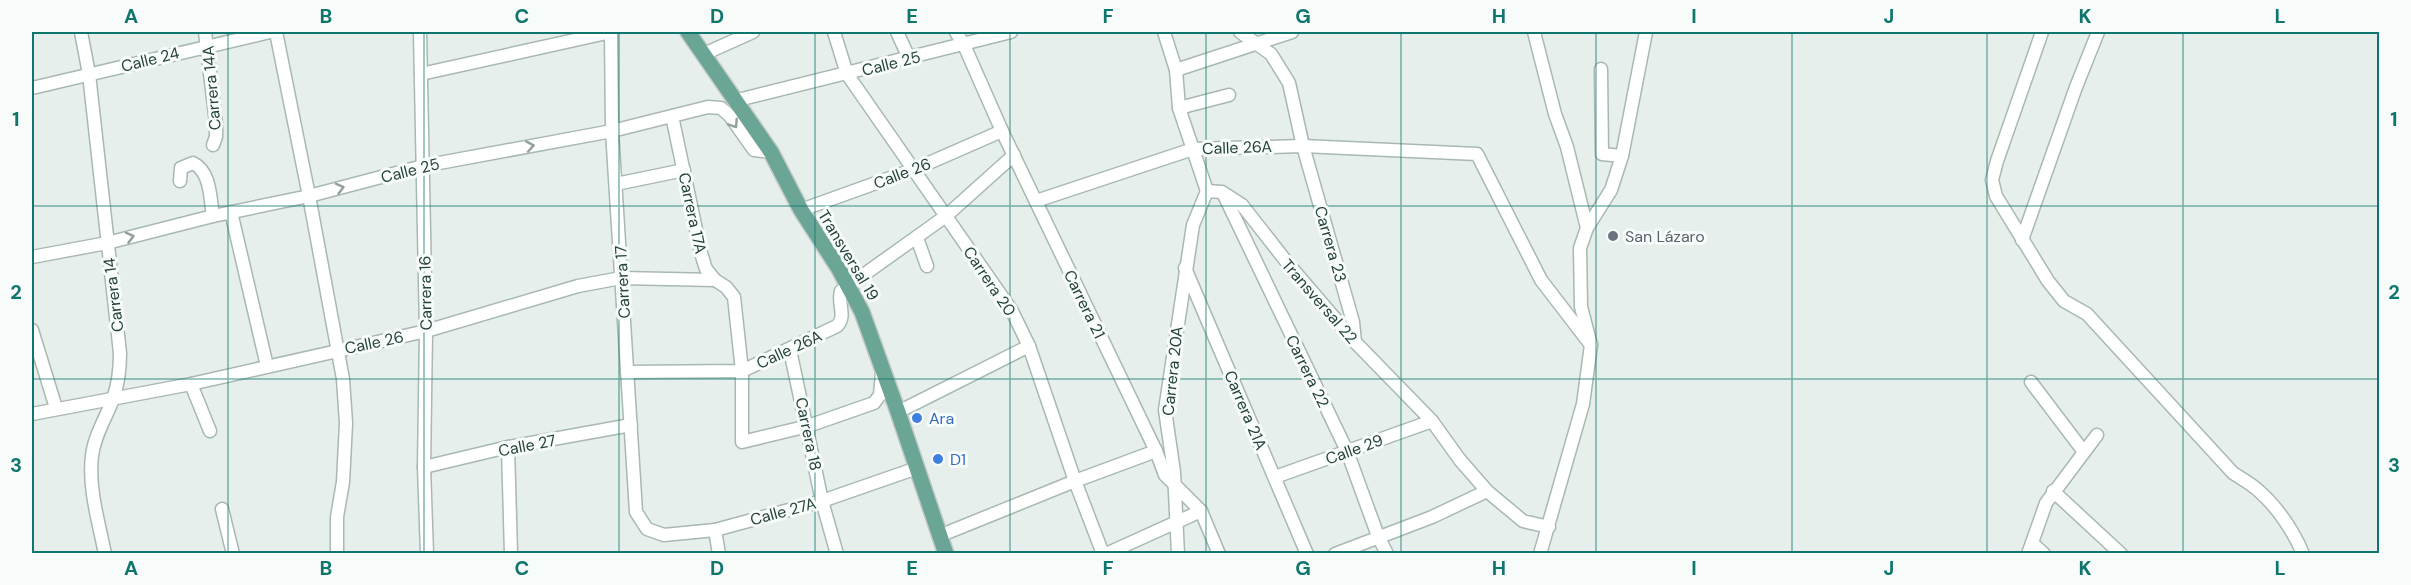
<svg xmlns="http://www.w3.org/2000/svg" width="2411" height="585" font-family="'DM Sans',sans-serif">
<style>
.lines{fill:none;stroke-linecap:round;stroke-linejoin:round}
.minor-casing{stroke:#a8b8b2;stroke-width:15}
.major-casing{stroke:#c2cac8;stroke-width:18}
.minor{stroke:#fff;stroke-width:12}
.major{stroke:#6aa596;stroke-width:15}
.oneway{stroke:#92a09c}
.grid{fill:none;stroke:#0f766e;stroke-width:1.5;stroke-opacity:0.55}
.worship-dot{fill:#6b7280;stroke:#f7fbf9;stroke-width:2}
.shop-dot{fill:#3f7fe0;stroke:#f7fbf9;stroke-width:2}
.labels{text-anchor:middle;stroke-width:6;stroke-linejoin:round;paint-order:stroke}
.street-label{font-size:16px;fill:#24423a;stroke:#f7fbf9}
.worship-label{font-size:16px;fill:#5b616d;stroke:#f7fbf9;text-anchor:start}
.shop-label{font-size:16px;fill:#366cbe;stroke:#f7fbf9;text-anchor:start}
.neatline{fill:none;stroke:#0f766e;stroke-width:2}
.grid-label{font-size:20px;text-anchor:middle;font-weight:bold;fill:#0f766e}
</style>
<rect width="100%" height="100%" fill="#e6efeb"/>
<g class="lines">
<g class="minor-casing">
<g id="minor">
<path d="M 81,32 L 89,74 L 120,353 C 120,368 118,385 113,399 C 106,418 94,436 92,456 C 88,488 99,523 105,554"/>
<path d="M 205,32 L 216,123 L 216,137 L 213,145"/>
<path d="M 276,32 L 309,196 L 343,379 L 346,423 L 343,482 L 337,517 L 337,554"/>
<path d="M 420,32 L 426,331 L 424,467 L 427,554"/>
<path d="M 834,32 L 847,74 L 1012,311 L 1029,346 L 1075,481 L 1103,554"/>
<path d="M 897,32 L 909,58"/>
<path d="M 956,32 L 964,45 L 1002,131 L 1156,451 L 1165,475 L 1201,511 L 1219,554"/>
<path d="M 1164,32 L 1176,70 L 1179,108 L 1207,191"/>
<path d="M 1240,32 L 1271,54 L 1289,83 L 1303,146 L 1353,322 L 1355,342"/>
<path d="M 1534,32 L 1555,114 L 1567,147 L 1587,228"/>
<path d="M 2042,32 L 1997,161 L 1992,180 L 1996,196 L 2048,281 L 2064,301 L 2087,314 L 2233,473 C 2242,479 2252,484 2260,492 C 2278,508 2294,532 2303,554"/>
<path d="M 704,54 L 753,32"/>
<path d="M 1601,69 L 1602,154 L 1622,156"/>
<path d="M 1176,70 L 1292,32"/>
<path d="M 421,74 L 611,32 L 612,131 L 636,512 L 647,529 L 664,535 L 715,530 L 822,501 L 917,468"/>
<path d="M 32,88 L 270,32"/>
<path d="M 734,101 L 1011,32"/>
<path d="M 1179,108 L 1229,95"/>
<path d="M 672,116 L 701,253 L 706,269 L 715,280 L 726,287 L 734,297 L 742,371 L 742,442 L 808,426 L 874,403 L 880,395 L 882,373"/>
<path d="M 180,181 L 181,168 L 193,163 C 211,172 210,198 213,216"/>
<path d="M 616,184 L 684,170"/>
<path d="M 1207,191 L 1222,192 L 1242,205 L 1289,265 L 1356,343 L 1432,421 L 1460,460 L 1487,491 L 1523,521 L 1549,527"/>
<path d="M 1224,195 L 1347,451 L 1378,536 L 1387,554"/>
<path d="M 1036,201 L 1193,149 L 1303,146 L 1477,154 L 1541,280 L 1591,345"/>
<path d="M 801,210 L 915,169 L 1002,131"/>
<path d="M 231,212 L 267,366"/>
<path d="M 917,238 L 927,266"/>
<path d="M 2022,240 L 2076,87 L 2098,32"/>
<path d="M 32,257 L 107,243 L 213,216 L 309,196 L 423,166 L 612,131 L 708,107 L 721,108 L 730,116 L 754,150 L 771,152"/>
<path d="M 1185,268 L 1307,554"/>
<path d="M 32,330 L 56,408"/>
<path d="M 790,350 L 822,501 L 837,554"/>
<path d="M 627,372 L 742,371 L 837,326 C 847,316 837,304 841,291 L 946,216 L 1014,155"/>
<path d="M 2031,382 L 2084,452"/>
<path d="M 191,384 L 210,431"/>
<path d="M 898,412 L 1029,346"/>
<path d="M 32,414 L 191,384 L 426,331 L 578,286 L 621,278 L 715,280"/>
<path d="M 508,447 L 511,554"/>
<path d="M 424,467 L 508,447 L 631,425"/>
<path d="M 1275,477 L 1432,421"/>
<path d="M 2053,491 L 2121,554"/>
<path d="M 222,509 L 233,554"/>
<path d="M 715,530 L 719,554"/>
<path d="M 939,536 L 1075,481 L 1156,451"/>
<path d="M 2032,543 L 2044,554"/>
<path d="M 1106,554 L 1201,511"/>
<path d="M 1178,554 L 1174,472 L 1165,410 L 1193,225 L 1207,191"/>
<path d="M 1335,554 L 1432,517 L 1487,491"/>
<path d="M 1540,554 L 1583,404 L 1591,345 L 1581,307 L 1580,248 L 1587,228 L 1611,190 L 1622,156 L 1646,32"/>
<path d="M 2028,554 L 2046,503 L 2097,435"/>
</g>
</g>
<g class="major-casing">
<path id="major" d="M 688,32 L 771,152 L 801,210 L 839,269 L 862,312 L 898,412 L 946,554"/>
</g>
<use href="#minor" class="minor"/>
<use href="#major" class="major"/>
</g>
<defs><path id="oneway-chevron" d="M-2-3.5L2.5 0L-2 3.5" fill="none" stroke-width="1.6" stroke-linecap="round" stroke-linejoin="round" transform="scale(1.5)"/></defs>
<g class="oneway">
<use href="#oneway-chevron" transform="translate(734 124) rotate(57)"/>
<use href="#oneway-chevron" transform="translate(530 146) rotate(-10)"/>
<use href="#oneway-chevron" transform="translate(340 188) rotate(-15)"/>
<use href="#oneway-chevron" transform="translate(130 237) rotate(-14)"/>
</g>
<path class="grid" d="M 228,32 L 228,554M 424,32 L 424,554M 619,32 L 619,554M 815,32 L 815,554M 1010,32 L 1010,554M 1206,32 L 1206,554M 1401,32 L 1401,554M 1596,32 L 1596,554M 1792,32 L 1792,554M 1987,32 L 1987,554M 2183,32 L 2183,554M 32,206 L 2380,206M 32,379 L 2380,379"/>
<circle class="worship-dot" cx="1613" cy="236" r="6"/>
<g class="shop-dot">
<circle cx="917" cy="418" r="6"/>
<circle cx="938" cy="459" r="6"/>
</g>
<g class="labels">
<g class="street-label">
<text transform="translate(150 59) rotate(-14)" y="6">Calle 24</text>
<text transform="translate(891 63) rotate(-14)" y="6">Calle 25</text>
<text transform="translate(211 88) rotate(-95)" y="6">Carrera 14A</text>
<text transform="translate(1237 147) rotate(-2)" y="6">Calle 26A</text>
<text transform="translate(410 170) rotate(-14)" y="6">Calle 25</text>
<text transform="translate(902 173) rotate(-21)" y="6">Calle 26</text>
<text transform="translate(693 213) rotate(78)" y="6">Carrera 17A</text>
<text transform="translate(1331 244) rotate(74)" y="6">Carrera 23</text>
<text transform="translate(849 255) rotate(59)" y="6">Transversal 19</text>
<text transform="translate(990 281) rotate(56)" y="6">Carrera 20</text>
<text transform="translate(622 282) rotate(-93)" y="6">Carrera 17</text>
<text transform="translate(425 293) rotate(-91)" y="6">Carrera 16</text>
<text transform="translate(113 295) rotate(-97)" y="6">Carrera 14</text>
<text transform="translate(1320 301) rotate(49)" y="6">Transversal 22</text>
<text transform="translate(1085 304) rotate(64)" y="6">Carrera 21</text>
<text transform="translate(374 342) rotate(-12)" y="6">Calle 26</text>
<text transform="translate(789 349) rotate(-25)" y="6">Calle 26A</text>
<text transform="translate(1172 371) rotate(-84)" y="6">Carrera 20A</text>
<text transform="translate(1308 371) rotate(64)" y="6">Carrera 22</text>
<text transform="translate(1246 410) rotate(67)" y="6">Carrera 21A</text>
<text transform="translate(809 434) rotate(78)" y="6">Carrera 18</text>
<text transform="translate(527 445) rotate(-11)" y="6">Calle 27</text>
<text transform="translate(1354 449) rotate(-20)" y="6">Calle 29</text>
<text transform="translate(783 511) rotate(-15)" y="6">Calle 27A</text>
</g>
<g class="worship-label">
<text x="1625" y="242">San Lázaro</text>
</g>
<g class="shop-label">
<text x="929" y="424">Ara</text>
<text x="950" y="465">D1</text>
</g>
</g>
<rect width="2411" height="585" fill="none" stroke="#f7fbf9" stroke-width="66"/>
<rect x="33" y="33" width="2345" height="519" class="neatline"/>
<g class="grid-label">
<text x="131" y="23">A</text>
<text x="326" y="23">B</text>
<text x="522" y="23">C</text>
<text x="717" y="23">D</text>
<text x="912" y="23">E</text>
<text x="1108" y="23">F</text>
<text x="1303" y="23">G</text>
<text x="1499" y="23">H</text>
<text x="1694" y="23">I</text>
<text x="1889" y="23">J</text>
<text x="2085" y="23">K</text>
<text x="2280" y="23">L</text>
<text x="16" y="126">1</text>
<text x="2394" y="126">1</text>
<text x="16" y="299">2</text>
<text x="2394" y="299">2</text>
<text x="16" y="472">3</text>
<text x="2394" y="472">3</text>
<text x="131" y="575">A</text>
<text x="326" y="575">B</text>
<text x="522" y="575">C</text>
<text x="717" y="575">D</text>
<text x="912" y="575">E</text>
<text x="1108" y="575">F</text>
<text x="1303" y="575">G</text>
<text x="1499" y="575">H</text>
<text x="1694" y="575">I</text>
<text x="1889" y="575">J</text>
<text x="2085" y="575">K</text>
<text x="2280" y="575">L</text>
</g>
</svg>
